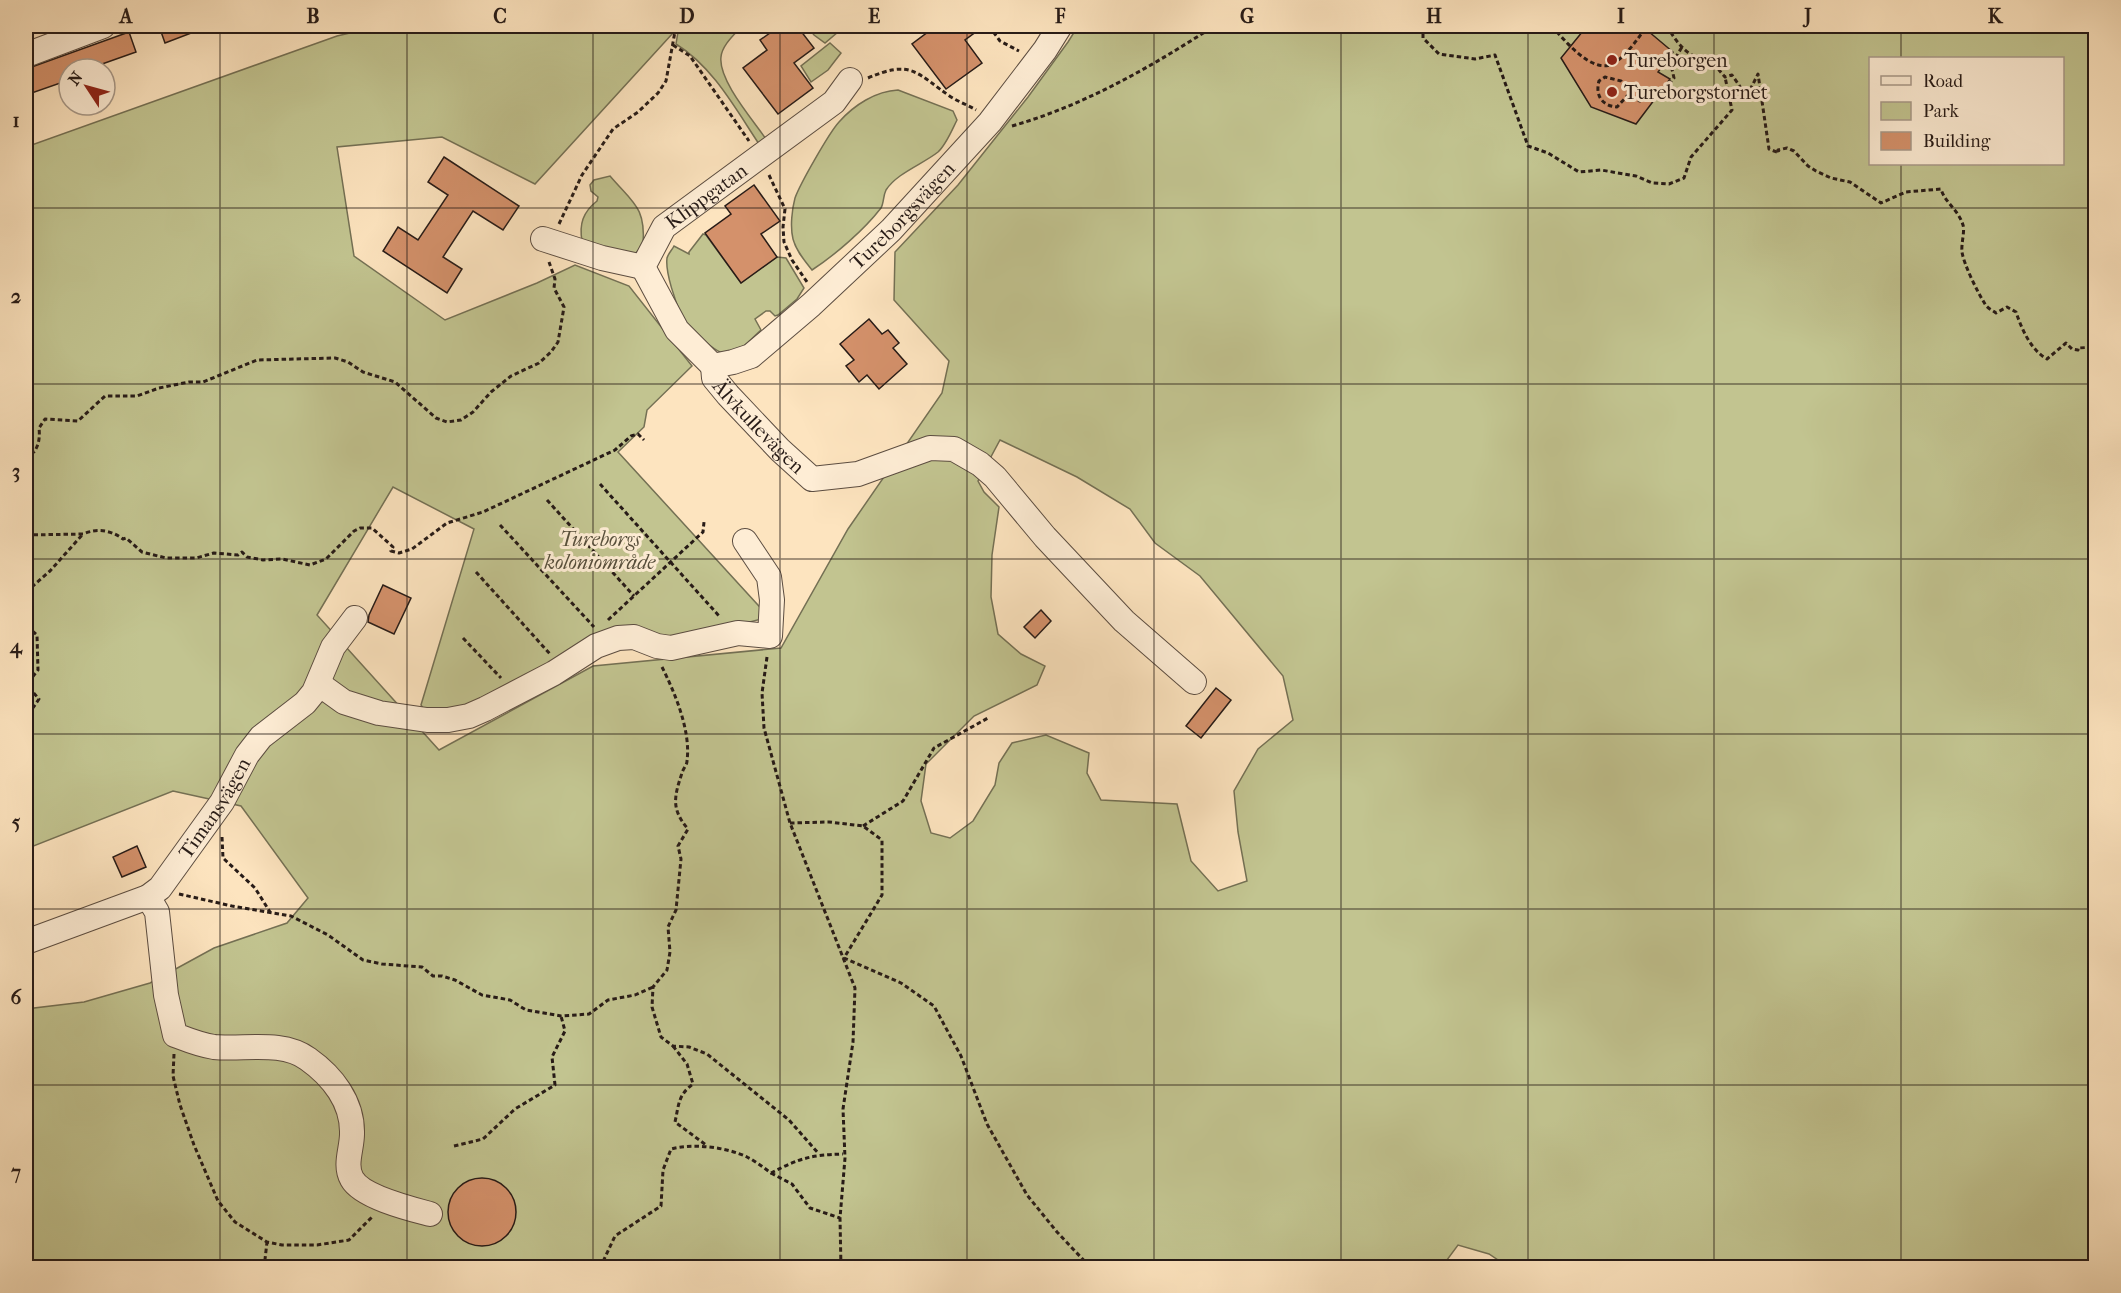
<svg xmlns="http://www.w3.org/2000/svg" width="2121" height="1293" font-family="'IM FELL French Canon',serif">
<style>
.green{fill:#c2c490;stroke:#747054;stroke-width:1.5;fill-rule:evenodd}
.building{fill:#d4916b;stroke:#271b17;stroke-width:1.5}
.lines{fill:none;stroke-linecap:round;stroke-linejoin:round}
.minor-casing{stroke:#5c4d41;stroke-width:26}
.path{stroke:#271b17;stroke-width:3;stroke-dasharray:4.5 3;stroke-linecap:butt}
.minor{stroke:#feedd5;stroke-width:24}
.grid{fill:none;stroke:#271b17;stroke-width:1.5;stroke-opacity:0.55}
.poi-dot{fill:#8f2418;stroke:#feedd5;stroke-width:2}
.labels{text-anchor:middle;stroke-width:6;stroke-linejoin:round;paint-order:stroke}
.poi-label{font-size:20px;fill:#271b17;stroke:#feedd5;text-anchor:start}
.street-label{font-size:20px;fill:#271b17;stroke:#feedd5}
.park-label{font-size:20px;font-style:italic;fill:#564e3b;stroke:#feedd5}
.neatline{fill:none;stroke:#271b17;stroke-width:2}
.grid-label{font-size:20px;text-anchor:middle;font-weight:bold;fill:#271b17}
</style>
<rect width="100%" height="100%" fill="#fde4bf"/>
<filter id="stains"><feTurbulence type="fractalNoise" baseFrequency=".00333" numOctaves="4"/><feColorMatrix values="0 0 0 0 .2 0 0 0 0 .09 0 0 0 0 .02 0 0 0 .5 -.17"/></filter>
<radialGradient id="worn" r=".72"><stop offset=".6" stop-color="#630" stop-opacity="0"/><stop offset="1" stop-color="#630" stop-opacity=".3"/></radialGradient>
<g class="green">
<path d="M 380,26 L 658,26 L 673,33 L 535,184 L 442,137 L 337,147 L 354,256 L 445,320 L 537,283 L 575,265 L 629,286 L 692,366 L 647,410 L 644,427 L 618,452 L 769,617 L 674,642 L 621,626 L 432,723 L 421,705 L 474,529 L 393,487 L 317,615 L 439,750 L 593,666 L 781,648 L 848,529 L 942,393 L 949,361 L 894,300 L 895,252 L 958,185 L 1028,97 L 1068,42 L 1078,26 L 2095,26 L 2095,1267 L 1510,1268 L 1489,1254 L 1458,1245 L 1441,1268 L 316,1268 L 297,1263 L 295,1268 L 26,1267 L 26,1009 L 84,1002 L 150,983 L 214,948 L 287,923 L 308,898 L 241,806 L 173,791 L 26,849 L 26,147 L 337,36 ZM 1870,58 L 2062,58 L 2062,164 L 1870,164 ZM 1000,440 L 1077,477 L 1130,509 L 1155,543 L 1200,576 L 1283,676 L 1293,720 L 1258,749 L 1234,791 L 1238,832 L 1247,881 L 1218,891 L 1191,861 L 1177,804 L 1101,800 L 1087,773 L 1089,753 L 1046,735 L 1012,743 L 999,763 L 995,785 L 973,821 L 950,838 L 931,833 L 921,801 L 926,764 L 974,716 L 1037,685 L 1045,666 L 1021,654 L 998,634 L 991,597 L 992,555 L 999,507 L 984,492 L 978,481 Z"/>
<path d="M 679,26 L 742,26 C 735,34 722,45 721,57 C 718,80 753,120 766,139 L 759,144 C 735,108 713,67 676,44 Z"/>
<path d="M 807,26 L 845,26 L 825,43 L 814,35 Z"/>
<path d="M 830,43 L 841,53 L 828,70 L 811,82 L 801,66 Z"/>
<path d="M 898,90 L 953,111 L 957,120 C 952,130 946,145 938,152 C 923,164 897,173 886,190 C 883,196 884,203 881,208 C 864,230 835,255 812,270 C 805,261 796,251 793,239 C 790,227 792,209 795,198 C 800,184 829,133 839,122 C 854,105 876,91 898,90 Z"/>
<path d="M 610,176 C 633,203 646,207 643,245 L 634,255 L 582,241 C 579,224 583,212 597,201 L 598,197 L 591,191 L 590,185 L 594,180 Z"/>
<path d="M 703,234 L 706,235 L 741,283 L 777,257 L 786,258 L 804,288 L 797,299 L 778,315 L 775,316 L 770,311 L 766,311 L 755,319 L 761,330 C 752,338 740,353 727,354 C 716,354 687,327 682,317 C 676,303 665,273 667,258 C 668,254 672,250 674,246 L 689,254 L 689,252 Z"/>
</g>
<g class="building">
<path d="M 159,26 L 207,26 L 207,27 L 165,43 Z"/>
<path d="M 780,26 L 797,26 L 814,48 L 794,63 L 813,88 L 778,114 L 743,68 L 767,50 L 760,40 Z"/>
<path d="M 936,26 L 984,26 L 965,40 L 982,63 L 946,89 L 912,44 Z"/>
<path d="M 1587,26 L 1642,26 L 1673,52 L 1658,72 L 1670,79 L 1636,124 L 1591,107 L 1561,58 Z"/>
<path d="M 129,32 L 136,52 L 88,69 L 69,69 L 69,80 L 26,95 L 26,69 Z"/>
<path d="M 444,157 L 519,206 L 503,230 L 473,211 L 443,257 L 462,269 L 447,293 L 383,251 L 398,227 L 418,240 L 448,195 L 428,182 Z"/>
<path d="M 754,185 L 780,221 L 761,234 L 777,257 L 741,283 L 705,233 L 731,214 L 725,206 Z"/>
<path d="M 869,319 L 882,334 L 888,330 L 899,343 L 893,348 L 907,364 L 879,389 L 867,375 L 859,382 L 846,366 L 854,360 L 840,344 Z"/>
<path d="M 383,585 L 411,598 L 394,634 L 368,622 L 369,615 Z"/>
<path d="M 1041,610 L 1051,621 L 1035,638 L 1024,627 Z"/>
<path d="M 1216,688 L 1231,700 L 1201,738 L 1186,726 Z"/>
<path d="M 137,846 L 146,867 L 122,877 L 113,857 Z"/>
<circle cx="482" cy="1212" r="34"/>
</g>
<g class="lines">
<g class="minor-casing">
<g id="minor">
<path d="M 26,55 L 103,26"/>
<path d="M 543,239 L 602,258 L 643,267"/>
<path id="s1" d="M 713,366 L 714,378 L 728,395 L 780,450 L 812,479 L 858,474 L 930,448 L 954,449 L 980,464 L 995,477 L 1045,537 L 1124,621 L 1194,682"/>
<path id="s2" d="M 713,366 L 733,362 L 751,356 L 811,305 L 891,230 L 990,122 L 1045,50 L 1060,26"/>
<path id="s3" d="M 713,366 L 677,330 L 643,267 L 664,227 L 834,102 L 850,80"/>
<path d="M 319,684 L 344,702 L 379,713 L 427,720 L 448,720 L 469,716 L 485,709 L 554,673 L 596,646 L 618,638 L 634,637 L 657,646 L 671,648 L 738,633 L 770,636 L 772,600 L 769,577 L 745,541"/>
<path d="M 148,897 L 157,912 L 166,995 L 175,1035 C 188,1040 200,1045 214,1047 C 244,1050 282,1040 308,1059 C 332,1076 353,1102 352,1134 C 352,1149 344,1165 352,1179 C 362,1197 411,1209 430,1214"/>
<path id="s4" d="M 26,942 L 148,897 L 160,888 L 222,802 L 247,755 L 261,737 L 305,703 L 314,692 L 333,647 L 355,618"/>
</g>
</g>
<g class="path">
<path d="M 739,26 L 743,30"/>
<path d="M 989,26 L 1000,41 L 1019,51"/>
<path d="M 1423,26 L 1423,38 L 1439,54 L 1475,59 L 1495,55 L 1528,146 L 1548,153 L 1579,172 L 1601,170 L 1636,176 L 1652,183 L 1669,184 L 1684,178 L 1691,157 L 1732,110 L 1725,77"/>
<path d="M 1552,26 C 1564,40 1592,74 1612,64 C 1627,56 1638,38 1647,26"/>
<path d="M 1667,26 C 1675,40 1688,60 1708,59 C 1714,59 1717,58 1723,59 L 1724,61 L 1719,66 L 1719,70 L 1725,77 L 1732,75 L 1741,88 L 1749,92 L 1758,74 L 1769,149 L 1779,153 L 1778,150 L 1787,148 L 1794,151 L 1808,166 L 1816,171 L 1831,178 L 1850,182 L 1881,203 L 1906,192 L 1941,189 C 1945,203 1958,209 1963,225 C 1965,231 1961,244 1962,252 C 1964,265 1978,293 1985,304 C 1987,308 1992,310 1996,313 L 2007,307 L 2016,312 C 2022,330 2031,350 2047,359 L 2066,343 L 2072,349 L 2078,350 L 2078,348 L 2096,347"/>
<path d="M 673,45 L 690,56 L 749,141"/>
<path d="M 868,78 C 912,59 916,73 951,97 C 959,102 968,105 976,110"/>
<path d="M 1629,94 L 1617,107 C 1602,106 1595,95 1599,81 L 1605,77 L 1621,81 L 1634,99 L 1640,101 L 1651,95 L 1660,95 L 1674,78 L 1671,65 L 1682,47"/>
<path d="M 1012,126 C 1085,105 1151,67 1214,26"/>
<path d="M 769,175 L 785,209 L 783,227 L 784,242 L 792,260 L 807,282"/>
<path d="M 559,224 L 582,175 L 613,129 L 638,112 L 658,93 L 666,81 L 676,26"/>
<path d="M 26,457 L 30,451 L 34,452 C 39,445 40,437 39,428 L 45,419 L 78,421 L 105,396 L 137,396 L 159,388 L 189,382 L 203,382 L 257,360 L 335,358 L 348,362 L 363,372 L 395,382 L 436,418 L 447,422 L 461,420 L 473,412 L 491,392 L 511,376 L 539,363 L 551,352 L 558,342 L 564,307 L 554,288 L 555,279 L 549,262"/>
<path d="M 600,484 L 720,617"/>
<path d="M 547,500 L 634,596"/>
<path d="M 500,525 L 594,627"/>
<path d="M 26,535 L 83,534 C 97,528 111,530 123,539 L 126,538 L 142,552 L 166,558 L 196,558 L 214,553 L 238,555 L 242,552 L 247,557 L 263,560 L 282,559 L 310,565 L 326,559 L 354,531 L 360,528 L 372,528 L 393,547 L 391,551 L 399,553 L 412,549 L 447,523 L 483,512 L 615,450 L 631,436 L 638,434 L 644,440"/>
<path d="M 476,572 L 550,654"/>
<path d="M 26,592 L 50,571 L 83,534"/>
<path d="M 608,620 L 703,532 L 704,522"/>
<path d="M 26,630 L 30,629 L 37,635 L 38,670 L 30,680 L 32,691 L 39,699 L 26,718"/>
<path d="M 463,638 L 501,678"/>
<path d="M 767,657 L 762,693 L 764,728 L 790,823 L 855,988 L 853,1042 L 843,1109 L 845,1158 L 840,1218 L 841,1268"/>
<path d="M 662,667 C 675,693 691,731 687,761 C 687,765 683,769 682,773 C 674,797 671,809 688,829 L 678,846 L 681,859 L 676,910 L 668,927 L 670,952 L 667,970 L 653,987 L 652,1007 L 661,1037 L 673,1046 L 689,1047 L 707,1054 L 789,1120 L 819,1154"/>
<path d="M 790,823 L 829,822 L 863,826 L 882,840 L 882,895 L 844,958 L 901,983 L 934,1006 L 961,1056 L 987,1124 L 1027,1195 L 1057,1232 L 1091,1268"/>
<path d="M 863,826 L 903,801 L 934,748 L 988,718"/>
<path d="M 222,837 L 223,858 L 255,888 L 270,912"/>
<path d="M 179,894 L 232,906 L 291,916 L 328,935 L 363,960 L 382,964 L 422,967 L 433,976 L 442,976 L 455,980 L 482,995 L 510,1000 L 526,1010 L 561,1016 L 589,1014 L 608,1000 L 635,995 L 653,987"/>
<path d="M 673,1046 L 687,1064 L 693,1084 C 678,1095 679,1104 675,1122 L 706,1145"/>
<path d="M 174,1054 L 173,1076 L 180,1105 L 194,1145 L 218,1201 L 235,1222 L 267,1242 L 282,1245 L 317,1245 L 349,1240 L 372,1217"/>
<path d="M 454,1146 L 483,1139 L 515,1109 L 555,1085 L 552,1057 L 565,1031 L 561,1016"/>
<path d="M 771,1173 L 792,1184 L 810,1208 L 840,1218"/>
<path d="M 264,1268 L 267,1242"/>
<path d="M 600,1268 L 615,1236 L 661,1206 L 663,1170 L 671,1149 C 693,1143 726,1147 747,1157 C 755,1161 763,1167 771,1173 C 800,1158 811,1155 843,1154"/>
</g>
<use href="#minor" class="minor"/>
</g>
<path class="grid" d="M 220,26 L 220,1268M 407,26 L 407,1268M 593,26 L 593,1268M 780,26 L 780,1268M 967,26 L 967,1268M 1154,26 L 1154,1268M 1341,26 L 1341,1268M 1528,26 L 1528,1268M 1714,26 L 1714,1268M 1901,26 L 1901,58M 1901,164 L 1901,1268M 26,208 L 2096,208M 26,384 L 2096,384M 26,559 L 2096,559M 26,734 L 2096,734M 26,909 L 2096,909M 26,1085 L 2096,1085"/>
<g class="poi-dot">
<circle cx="1612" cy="60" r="6"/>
<circle cx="1612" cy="92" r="6"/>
</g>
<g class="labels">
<g class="poi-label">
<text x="1624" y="67">Tureborgen</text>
<text x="1624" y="99">Tureborgstornet</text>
</g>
<g class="street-label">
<text dy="7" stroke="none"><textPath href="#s3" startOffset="220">Klippgatan</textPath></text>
<text dy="7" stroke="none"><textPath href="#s2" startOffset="246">Tureborgsvägen</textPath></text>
<text dy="7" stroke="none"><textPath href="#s1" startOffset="78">Älvkullevägen</textPath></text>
<text dy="7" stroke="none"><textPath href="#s4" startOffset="242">Timansvägen</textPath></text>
</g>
<g class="park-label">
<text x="600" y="546">Tureborgs<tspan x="600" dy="23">koloniområde</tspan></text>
</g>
</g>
<rect width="2121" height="1293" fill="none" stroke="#fde4bf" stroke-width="66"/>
<rect x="1869" y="57" width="195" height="108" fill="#feedd5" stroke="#a89989" stroke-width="1.5"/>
<rect x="1881" y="76" width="30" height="9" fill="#feedd5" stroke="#a89989" stroke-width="1.5"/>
<text x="1923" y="87" font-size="18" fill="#271b17">Road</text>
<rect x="1881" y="102" width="30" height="18" fill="#c2c490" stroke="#a89989" stroke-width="1.5"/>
<text x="1923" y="117" font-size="18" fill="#271b17">Park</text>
<rect x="1881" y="132" width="30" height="18" fill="#d4916b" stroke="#a89989" stroke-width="1.5"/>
<text x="1923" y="147" font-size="18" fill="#271b17">Building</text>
<g transform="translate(87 87) rotate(306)"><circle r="28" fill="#feedd5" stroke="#a89989" stroke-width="1.5"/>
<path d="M0-4.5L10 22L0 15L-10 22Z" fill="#8f2418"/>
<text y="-9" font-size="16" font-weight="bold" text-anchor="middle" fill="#271b17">N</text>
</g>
<rect x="33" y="33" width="2055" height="1227" class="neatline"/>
<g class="grid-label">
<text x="126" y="23">A</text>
<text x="313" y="23">B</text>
<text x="500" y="23">C</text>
<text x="687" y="23">D</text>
<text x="874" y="23">E</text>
<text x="1060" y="23">F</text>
<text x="1247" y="23">G</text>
<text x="1434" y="23">H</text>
<text x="1621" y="23">I</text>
<text x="1808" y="23">J</text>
<text x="1995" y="23">K</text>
<text x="16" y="127">1</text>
<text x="16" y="303">2</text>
<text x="16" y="478">3</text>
<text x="16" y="653">4</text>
<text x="16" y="829">5</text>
<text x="16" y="1004">6</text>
<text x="16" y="1179">7</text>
</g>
<rect width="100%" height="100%" filter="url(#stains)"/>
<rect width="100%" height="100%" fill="url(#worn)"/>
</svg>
